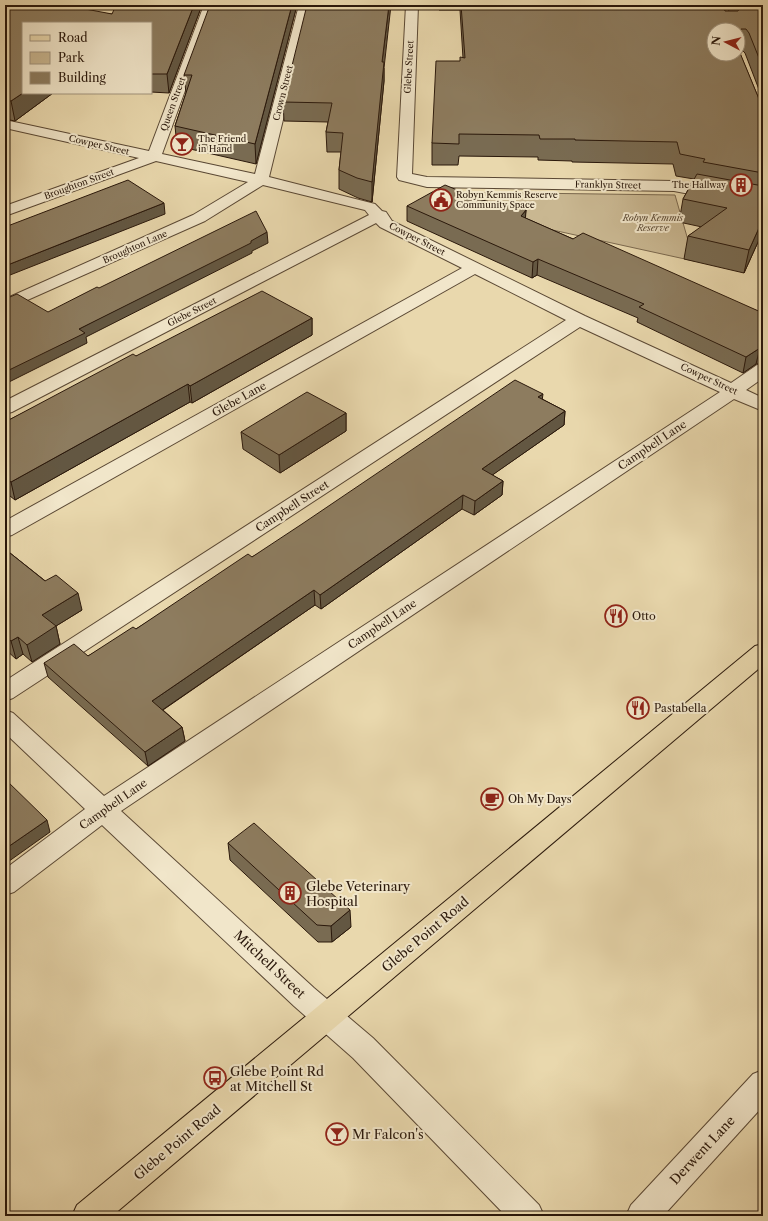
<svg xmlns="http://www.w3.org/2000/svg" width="768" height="1221" font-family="'Libre Caslon Text',serif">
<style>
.green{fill:#c9b791;stroke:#7a684e}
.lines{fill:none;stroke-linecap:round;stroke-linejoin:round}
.minor-casing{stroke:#5a4834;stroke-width:2}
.major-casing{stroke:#2a180b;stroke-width:2}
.minor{fill:#f1e6ca;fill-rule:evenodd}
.major{fill:#e9d8ad;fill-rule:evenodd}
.wall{fill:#796b52;stroke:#2a180b;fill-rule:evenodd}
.shaded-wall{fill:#635742;stroke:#2a180b}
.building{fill:#8d7c5f;stroke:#2a180b}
.labels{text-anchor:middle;stroke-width:4;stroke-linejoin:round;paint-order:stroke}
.far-street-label{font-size:9px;fill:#2a180b;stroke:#f1e6ca}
.far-poi-label{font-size:9px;fill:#2a180b;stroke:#f1e6ca;text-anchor:start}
.far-park-label{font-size:9px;font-style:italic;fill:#5a4833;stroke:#f1e6ca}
.street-label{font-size:11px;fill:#2a180b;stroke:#f1e6ca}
.poi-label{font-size:11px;fill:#2a180b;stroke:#f1e6ca;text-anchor:start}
.near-poi-label{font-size:13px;fill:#2a180b;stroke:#f1e6ca;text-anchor:start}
.near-street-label{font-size:13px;fill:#2a180b;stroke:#f1e6ca}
</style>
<rect width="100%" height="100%" fill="#e9d8ad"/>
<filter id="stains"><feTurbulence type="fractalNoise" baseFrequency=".005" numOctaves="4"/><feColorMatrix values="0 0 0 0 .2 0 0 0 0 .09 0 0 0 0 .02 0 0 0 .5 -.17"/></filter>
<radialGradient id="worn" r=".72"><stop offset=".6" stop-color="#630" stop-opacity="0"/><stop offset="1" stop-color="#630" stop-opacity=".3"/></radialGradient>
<path class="green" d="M 448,192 L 675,195 L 694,261 L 484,215 Z"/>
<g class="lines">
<g class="minor-casing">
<g id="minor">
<path d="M 204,5 L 216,5 L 162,154 L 255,174 L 299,5 L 311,5 L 269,177 L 375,204 L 382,211 L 386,212 L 392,221 L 585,316 L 731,383 L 757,365 L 763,364 L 763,378 L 746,390 L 763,398 L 763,411 L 734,399 L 121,811 L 314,988 L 373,1038 L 539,1205 L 544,1216 L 506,1216 L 353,1058 L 294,1006 L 102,825 L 14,892 L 5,895 L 5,869 L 85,809 L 5,733 L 5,710 L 13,713 L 104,796 L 720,392 L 580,327 L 13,698 L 5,701 L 5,681 L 566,320 L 475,274 L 12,535 L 5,537 L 5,521 L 462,268 L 380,227 L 376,223 L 12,412 L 5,414 L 5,401 L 369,215 L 365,210 L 263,185 L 205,221 L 5,310 L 5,299 L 193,215 L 248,182 L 156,161 L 5,216 L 5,206 L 139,158 L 5,128 L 5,120 L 149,151 Z"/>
<path d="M 406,5 L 418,5 L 412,174 L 427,177 L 674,181 L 763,198 L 763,208 L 674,191 L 427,187 L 399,180 L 397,177 Z"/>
<path d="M 763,1070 L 763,1106 L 663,1216 L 626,1216 L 631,1205 L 753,1074 Z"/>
</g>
</g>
<g class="major-casing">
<path id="major" d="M 763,644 L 763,665 L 112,1216 L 72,1216 L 77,1205 L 755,646 Z"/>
</g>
<use href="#minor" class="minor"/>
<use href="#major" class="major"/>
</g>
<g class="wall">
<path d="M 5,5 L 112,14 L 202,5 L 169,93 L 151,92 L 151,23 L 23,23 L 23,93 L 53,93 L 15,121 L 5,119 Z"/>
<path d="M 297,5 L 256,164 L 177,146 L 175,126 L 186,93 L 184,75 Z"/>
<path d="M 439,5 L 722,5 L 725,11 L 729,11 L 726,5 L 763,5 L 763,100 L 745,53 L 742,50 L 738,49 L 761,104 L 763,105 L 763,231 L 744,273 L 684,259 L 688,236 L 702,227 L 679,222 L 683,199 L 694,179 L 676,176 L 673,164 L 572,162 L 572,161 L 538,160 L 538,157 L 459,156 L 458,165 L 432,165 L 432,143 L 460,61 L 463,58 L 460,10 L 439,10 ZM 714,30 L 738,30 L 738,54 Z"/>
<path d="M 384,68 L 384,81 L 372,202 L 358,198 L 339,189 L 339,170 L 341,152 L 327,152 L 326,132 L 328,122 L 284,121 L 283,102 Z"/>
<path d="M 407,206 L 526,210 L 525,218 L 573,239 L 763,313 L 763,363 L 756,364 L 743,373 L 637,322 L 638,318 L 537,275 L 532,278 L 407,221 Z"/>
<path d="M 312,318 L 312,335 L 192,403 L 190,402 L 15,500 L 5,492 L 5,422 L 136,356 Z"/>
<path d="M 763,367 L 763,384 L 759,382 Z"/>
<path d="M 542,399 L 565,411 L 564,425 L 492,475 L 503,481 L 502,495 L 474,515 L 462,509 L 321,609 L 315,605 L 163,710 L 182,727 L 185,741 L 148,766 L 48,677 L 44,663 L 88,656 L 136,629 L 252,557 Z"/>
<path d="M 346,413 L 346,431 L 280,473 L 243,449 L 241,432 Z"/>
<path d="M 5,549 L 82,610 L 56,626 L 60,644 L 32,662 L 23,654 L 16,659 L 5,649 Z"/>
<path d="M 228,843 L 351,927 L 332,942 L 318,942 L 230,860 Z"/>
</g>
<g class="shaded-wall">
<path d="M 194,5 L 202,5 L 169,93 L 167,74 Z"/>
<path d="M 292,5 L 297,5 L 256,164 L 255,144 Z"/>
<path d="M 389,5 L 391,5 L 384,68 L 384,81 L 372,202 L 372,182 L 382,62 Z"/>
<path d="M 23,93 L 53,93 L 15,121 L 11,101 Z"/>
<path d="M 164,203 L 165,214 L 5,277 L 5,266 Z"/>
<path d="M 526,210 L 525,225 L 521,216 Z"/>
<path d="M 763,219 L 763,231 L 744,273 L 749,250 Z"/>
<path d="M 267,232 L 268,243 L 252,251 L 252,253 L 86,337 L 87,343 L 5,384 L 5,372 L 79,329 Z"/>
<path d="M 538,259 L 537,275 L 532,278 L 533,262 Z"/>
<path d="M 312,318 L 312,335 L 192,403 L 190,386 Z"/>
<path d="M 760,348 L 756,364 L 743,373 L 746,357 Z"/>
<path d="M 188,384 L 190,402 L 15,500 L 11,482 Z"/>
<path d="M 543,394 L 541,408 L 538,397 Z"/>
<path d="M 565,411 L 564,425 L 481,483 L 482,469 Z"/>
<path d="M 346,413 L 346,431 L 280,473 L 279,455 Z"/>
<path d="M 503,481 L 502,495 L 474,515 L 475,501 Z"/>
<path d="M 463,495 L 462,509 L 321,609 L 320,595 Z"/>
<path d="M 314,590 L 315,605 L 155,715 L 152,701 Z"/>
<path d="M 78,593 L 82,610 L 56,626 L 60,644 L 32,662 L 27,645 L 42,615 Z"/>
<path d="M 18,637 L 23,654 L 16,659 L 11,641 Z"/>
<path d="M 182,727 L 185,741 L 148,766 L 145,752 Z"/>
<path d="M 47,820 L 50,832 L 5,864 L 5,849 Z"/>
<path d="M 350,910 L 351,927 L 332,942 L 331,926 Z"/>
</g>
<g class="building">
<path d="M 5,5 L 64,5 L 112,14 L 116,5 L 194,5 L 167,74 L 151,74 L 151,23 L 23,23 L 23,93 L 11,101 L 5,100 Z"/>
<path d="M 210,5 L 292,5 L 255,144 L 175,126 L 192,75 L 184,75 Z"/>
<path d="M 307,5 L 389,5 L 382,62 L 384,62 L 372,182 L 357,178 L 339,170 L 343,133 L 326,132 L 332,103 L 283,102 Z"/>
<path d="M 461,5 L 722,5 L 725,11 L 738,11 L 739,9 L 737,5 L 763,5 L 763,68 L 749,33 L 746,29 L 741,29 L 740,32 L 738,32 L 738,30 L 714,30 L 714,54 L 738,54 L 738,48 L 761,104 L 763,105 L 763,173 L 703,162 L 705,159 L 680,154 L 677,142 L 575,140 L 575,139 L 540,139 L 539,135 L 459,134 L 459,144 L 432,143 L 436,61 L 460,61 L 460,57 L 465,58 Z"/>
<path d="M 697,174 L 763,186 L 763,219 L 749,250 L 688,236 L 727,208 L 683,199 Z"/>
<path d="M 128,180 L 164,203 L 5,266 L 5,227 Z"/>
<path d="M 445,185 L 482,200 L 526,210 L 521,216 L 573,239 L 583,233 L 763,313 L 763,348 L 760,348 L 746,357 L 639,307 L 644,304 L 538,259 L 533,262 L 407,206 Z"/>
<path d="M 256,211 L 267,232 L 251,241 L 251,243 L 79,329 L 85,333 L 5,372 L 5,299 L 17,294 L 48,312 L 97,287 L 99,288 Z"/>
<path d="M 262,291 L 312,318 L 190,386 L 188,384 L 11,482 L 5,478 L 5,422 L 133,354 L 136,356 Z"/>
<path d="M 515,380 L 543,394 L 538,397 L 565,411 L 482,469 L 503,481 L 475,501 L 463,495 L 320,595 L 314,590 L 152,701 L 182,727 L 145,752 L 44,663 L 74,644 L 88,656 L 133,627 L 136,629 L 248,554 L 252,557 L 302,524 Z"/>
<path d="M 307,392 L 346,413 L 279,455 L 241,432 Z"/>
<path d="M 5,549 L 45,581 L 56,575 L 78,593 L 42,615 L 56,626 L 27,645 L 18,637 L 11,641 L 5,636 Z"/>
<path d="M 5,779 L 47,820 L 5,849 Z"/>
<path d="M 254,823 L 350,910 L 331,926 L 317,925 L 228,843 Z"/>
</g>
<defs>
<g id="bar-ring" transform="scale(1.15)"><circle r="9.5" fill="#f1e6ca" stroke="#8f2418" stroke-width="1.5"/><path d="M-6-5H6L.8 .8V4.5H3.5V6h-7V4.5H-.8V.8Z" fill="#8f2418"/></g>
<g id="building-ring" transform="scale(1.15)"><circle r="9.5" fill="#f1e6ca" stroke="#8f2418" stroke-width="1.5"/><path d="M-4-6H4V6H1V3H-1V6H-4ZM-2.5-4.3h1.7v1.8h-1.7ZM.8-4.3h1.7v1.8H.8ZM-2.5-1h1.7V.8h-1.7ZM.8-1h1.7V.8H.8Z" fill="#8f2418"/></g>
<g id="civic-ring" transform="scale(1.15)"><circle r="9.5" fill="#f1e6ca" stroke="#8f2418" stroke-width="1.5"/><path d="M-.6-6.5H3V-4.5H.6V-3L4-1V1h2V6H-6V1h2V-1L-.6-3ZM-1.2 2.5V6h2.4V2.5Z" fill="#8f2418"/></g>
<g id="restaurant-ring" transform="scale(1.15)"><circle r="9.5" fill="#f1e6ca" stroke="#8f2418" stroke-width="1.5"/><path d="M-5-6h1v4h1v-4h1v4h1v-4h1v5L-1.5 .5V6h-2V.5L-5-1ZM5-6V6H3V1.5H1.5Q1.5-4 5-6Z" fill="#8f2418"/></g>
<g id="cafe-ring" transform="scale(1.15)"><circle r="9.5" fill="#f1e6ca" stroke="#8f2418" stroke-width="1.5"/><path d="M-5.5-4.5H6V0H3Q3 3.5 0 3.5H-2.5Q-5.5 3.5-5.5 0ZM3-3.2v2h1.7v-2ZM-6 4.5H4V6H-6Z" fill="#8f2418"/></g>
<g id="bus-ring" transform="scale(1.15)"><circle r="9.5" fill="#f1e6ca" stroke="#8f2418" stroke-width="1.5"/><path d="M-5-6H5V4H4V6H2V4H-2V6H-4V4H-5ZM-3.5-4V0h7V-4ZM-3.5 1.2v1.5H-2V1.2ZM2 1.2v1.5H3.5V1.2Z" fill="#8f2418"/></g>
</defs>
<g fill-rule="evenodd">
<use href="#bar-ring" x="182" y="144"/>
<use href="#building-ring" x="741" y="185"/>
<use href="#civic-ring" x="441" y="200"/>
<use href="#restaurant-ring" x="616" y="616"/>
<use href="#restaurant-ring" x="638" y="708"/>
<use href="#cafe-ring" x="492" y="799"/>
<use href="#building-ring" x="290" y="893"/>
<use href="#bus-ring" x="215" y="1078"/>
<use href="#bar-ring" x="337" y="1134"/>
</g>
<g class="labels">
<g class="far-street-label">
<text transform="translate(409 67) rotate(-87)" y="3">Glebe Street</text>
<text transform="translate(283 93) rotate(-76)" y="3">Crown Street</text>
<text transform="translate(173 104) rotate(-70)" y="3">Queen Street</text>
<text transform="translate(99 145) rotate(13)" y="3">Cowper Street</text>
<text transform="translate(79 184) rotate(-20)" y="3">Broughton Street</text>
<text transform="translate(608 185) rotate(1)" y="3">Franklyn Street</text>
<text transform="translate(417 239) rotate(27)" y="3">Cowper Street</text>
<text transform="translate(135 247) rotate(-24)" y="3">Broughton Lane</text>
<text transform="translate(192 312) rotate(-27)" y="3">Glebe Street</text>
<text transform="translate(709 379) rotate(25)" y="3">Cowper Street</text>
</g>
<g class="far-poi-label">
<text x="198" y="142">The Friend<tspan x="198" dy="10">in Hand</tspan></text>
<text x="726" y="188" text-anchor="end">The Hallway</text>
<text x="456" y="198">Robyn Kemmis Reserve<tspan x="456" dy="10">Community Space</tspan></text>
</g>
<g class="far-park-label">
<text x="653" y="221">Robyn Kemmis<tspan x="653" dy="10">Reserve</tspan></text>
</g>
<g class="street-label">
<text transform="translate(239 399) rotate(-29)" y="4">Glebe Lane</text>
<text transform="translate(652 445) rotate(-34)" y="4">Campbell Lane</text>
<text transform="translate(292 506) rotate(-33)" y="4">Campbell Street</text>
<text transform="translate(382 624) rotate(-34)" y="4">Campbell Lane</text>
<text transform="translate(113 804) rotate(-35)" y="4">Campbell Lane</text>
</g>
<g class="poi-label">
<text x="632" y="620">Otto</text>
<text x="654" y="712">Pastabella</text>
<text x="508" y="803">Oh My Days</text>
</g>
<g class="near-poi-label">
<text x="306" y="891">Glebe Veterinary<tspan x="306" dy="15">Hospital</tspan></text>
<text x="230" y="1076">Glebe Point Rd<tspan x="230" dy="15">at Mitchell St</tspan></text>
<text x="352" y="1139">Mr Falcon's</text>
</g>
<g class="near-street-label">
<text transform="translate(425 934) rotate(-40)" y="5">Glebe Point Road</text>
<text transform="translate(270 964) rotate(43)" y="5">Mitchell Street</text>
<text transform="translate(177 1142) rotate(-40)" y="5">Glebe Point Road</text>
<text transform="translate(702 1150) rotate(-47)" y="5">Derwent Lane</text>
</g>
</g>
<rect width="768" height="1221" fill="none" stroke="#e9d8ad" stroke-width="20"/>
<rect x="6" y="6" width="756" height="1209" fill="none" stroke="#2a180b" stroke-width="2"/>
<rect x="10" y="10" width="748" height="1201" fill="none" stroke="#2a180b"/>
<rect x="22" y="22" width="130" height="72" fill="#f1e6ca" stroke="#a1947e"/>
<rect x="30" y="35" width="20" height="6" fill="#e9d8ad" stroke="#a1947e"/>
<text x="58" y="42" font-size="12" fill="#2a180b">Road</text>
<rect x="30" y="52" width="20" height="12" fill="#c9b791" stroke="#a1947e"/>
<text x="58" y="62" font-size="12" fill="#2a180b">Park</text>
<rect x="30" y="72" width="20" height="12" fill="#8d7c5f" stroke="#a1947e"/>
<text x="58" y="82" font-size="12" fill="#2a180b">Building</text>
<g transform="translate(726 42) rotate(277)"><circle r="19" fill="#f1e6ca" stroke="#a1947e"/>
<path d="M0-3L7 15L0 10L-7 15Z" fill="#8f2418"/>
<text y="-6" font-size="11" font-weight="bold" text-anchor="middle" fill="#2a180b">N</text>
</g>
<rect width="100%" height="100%" filter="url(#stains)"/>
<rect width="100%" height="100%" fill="url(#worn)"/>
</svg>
